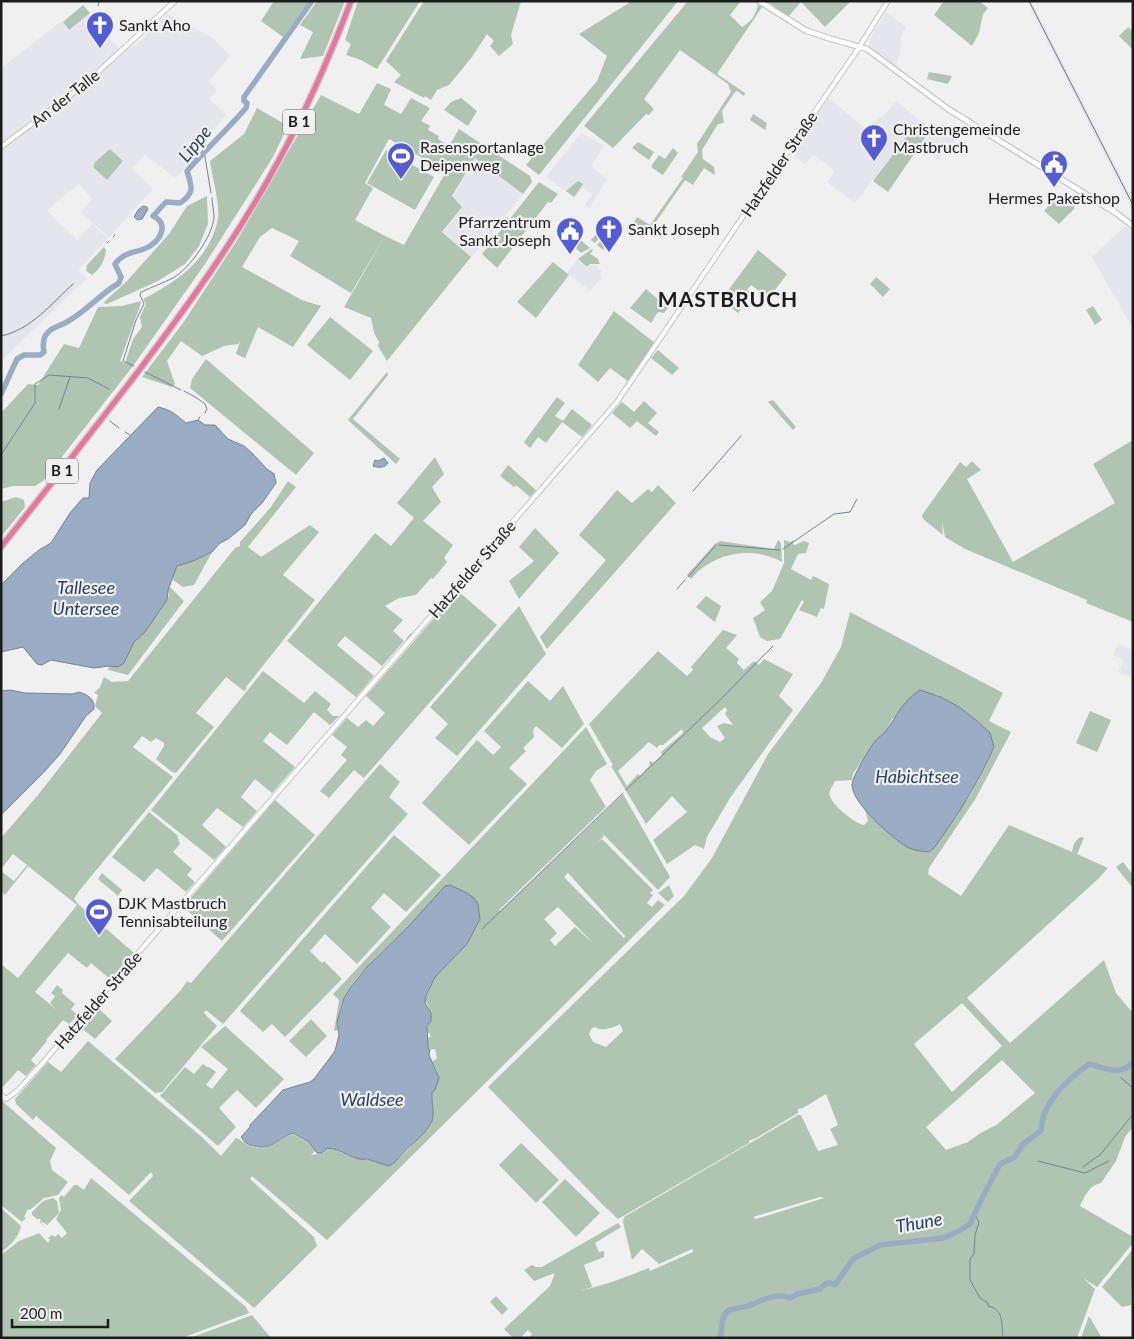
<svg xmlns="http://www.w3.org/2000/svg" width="1134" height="1339" font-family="Lato,sans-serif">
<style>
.built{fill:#e5e5ee;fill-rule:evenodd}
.green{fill:#afc5b2;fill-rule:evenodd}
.water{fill:#9aacc4;stroke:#748192}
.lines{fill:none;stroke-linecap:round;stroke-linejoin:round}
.stream{stroke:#748192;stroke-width:1}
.river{stroke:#9aacc4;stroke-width:5.5}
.tertiary-casing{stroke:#c4c4c5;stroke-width:6}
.secondary-casing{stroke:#c4c4c5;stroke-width:7}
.trunk-casing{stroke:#cdcdcd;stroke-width:8}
.tertiary{stroke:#fff;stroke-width:4}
.secondary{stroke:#fff;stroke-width:4.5}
.trunk{stroke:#e6769c;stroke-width:5}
.rail{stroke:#747475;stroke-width:1}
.labels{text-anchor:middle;stroke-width:4.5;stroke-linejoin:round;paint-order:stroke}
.shield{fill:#f0f0f1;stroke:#5c5c5c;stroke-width:1}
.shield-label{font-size:15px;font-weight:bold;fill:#1c1c1c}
.poi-label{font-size:16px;fill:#1c1c1c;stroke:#f0f0f1;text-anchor:start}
.street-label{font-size:16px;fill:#1c1c1c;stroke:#f0f0f1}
.water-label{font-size:18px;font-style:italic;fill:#264165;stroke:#f0f0f1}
.district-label{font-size:21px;font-weight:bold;letter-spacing:1px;fill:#1c1c1c;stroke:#f0f0f1}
</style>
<rect width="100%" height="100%" fill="#f0f0f1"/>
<g class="built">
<path d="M 1027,1 L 1031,1 L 1035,8 L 1133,201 L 1132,209 Z"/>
<path d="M 886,12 L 906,27 L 902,33 L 900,42 L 902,43 L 896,67 L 870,46 L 869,41 Z"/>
<path d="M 90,13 L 122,52 L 136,45 L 168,14 L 211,37 L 230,55 L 209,82 L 217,90 L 209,99 L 226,114 L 176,178 L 145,155 L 132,169 L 153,189 L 109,237 L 81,213 L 92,199 L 79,184 L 61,198 L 47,211 L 77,240 L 92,224 L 108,238 L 78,270 L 87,278 L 1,361 L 1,68 L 62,21 L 69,30 ZM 110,149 L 123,161 L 107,180 L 93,167 L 95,162 Z"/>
<path d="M 828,98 L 869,131 L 879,116 L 882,118 L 896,101 L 923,123 L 918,130 L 914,127 L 855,203 L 827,182 L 835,171 L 813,154 L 805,164 L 790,152 Z"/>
<path d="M 935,126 L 954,141 L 938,160 L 921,146 Z"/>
<path d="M 581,133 L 604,146 L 591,166 L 607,179 L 589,208 L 585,205 L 592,194 L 583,188 L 575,198 L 546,177 Z"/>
<path d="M 475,158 L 523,194 L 472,257 L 443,232 L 463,207 L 453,197 Z"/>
<path d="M 1124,227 L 1129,227 L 1133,231 L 1133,329 L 1092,257 Z"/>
<path d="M 577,260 L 587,268 L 591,265 L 595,265 L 602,271 L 599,274 L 602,277 L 590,291 L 567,273 Z"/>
<path d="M 1118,644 L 1133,650 L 1133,678 L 1118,672 L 1124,660 L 1113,655 Z"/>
</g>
<g class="green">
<path d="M 274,1 L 309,1 L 283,37 L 261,21 Z"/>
<path d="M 317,1 L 345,1 L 323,56 L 300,59 L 313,32 L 300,25 Z"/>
<path d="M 358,1 L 420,1 L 377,69 L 361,60 L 346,55 L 351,44 L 345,40 Z"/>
<path d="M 424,1 L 521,1 L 511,35 L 513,44 L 499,56 L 490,46 L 494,41 L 487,34 L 472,57 L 449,85 L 437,90 L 431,100 L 425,96 L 424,98 L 394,82 L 401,75 L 386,61 Z"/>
<path d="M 632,1 L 678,1 L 539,175 L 526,165 L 597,81 L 607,56 L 579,34 Z"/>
<path d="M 688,1 L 741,1 L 730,15 L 742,27 C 752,21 755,16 758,5 L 762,7 L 717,74 L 745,93 L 744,96 L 737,91 L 735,92 L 722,111 L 724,123 L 718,124 L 702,150 L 703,159 L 714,167 L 715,175 L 704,168 L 693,185 L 685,180 L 649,232 L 634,222 L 637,217 L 650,225 L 683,178 L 681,177 L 698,152 L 697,144 L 731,92 L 728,84 L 680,50 L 644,99 L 654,109 L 649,115 L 646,114 L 613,148 L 584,126 Z"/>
<path d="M 767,1 L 851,1 L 825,27 L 801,2 L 788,17 Z"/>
<path d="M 944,1 L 979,1 L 988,8 L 983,14 L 979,33 L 972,46 L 934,15 Z"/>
<path d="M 83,5 L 90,13 L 69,30 L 63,22 Z"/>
<path d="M 1128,27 L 1133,32 L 1133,50 L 1119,36 Z"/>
<path d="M 929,72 L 952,76 L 948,84 L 927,79 Z"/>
<path d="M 377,83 L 391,89 L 384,105 L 401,114 L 411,98 L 430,108 L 421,121 L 430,126 L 428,130 L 439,136 L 438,139 L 449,146 L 459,129 L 530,176 L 532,182 L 523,194 L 475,158 L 452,196 L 462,207 L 442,232 L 471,257 L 387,361 L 378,346 L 379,342 L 374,333 L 371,318 L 344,307 L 385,236 L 404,245 L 446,172 L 426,161 L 428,157 L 426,160 L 389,139 L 365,183 L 373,188 L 355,220 L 385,236 L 351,293 L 290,256 L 299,241 L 272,228 L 260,237 L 242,267 L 302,300 L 321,306 L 293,347 L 258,327 L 245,358 L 236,354 L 240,341 L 238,344 L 224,346 L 202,356 L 181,341 L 167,361 L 175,384 L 172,387 L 142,377 L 183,323 L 238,239 L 321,95 L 359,114 Z"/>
<path d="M 461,98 L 477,111 L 468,126 L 444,110 L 451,102 Z"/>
<path d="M 257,108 L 288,126 L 273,157 L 205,264 L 133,366 L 43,481 L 35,486 L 13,486 L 1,489 L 1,413 L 28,384 L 38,385 L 64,344 L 79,348 L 98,307 L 122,306 L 141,301 L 140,306 L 120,361 L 125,363 L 133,339 L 142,327 L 140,317 L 146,304 L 143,299 C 177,282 211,258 218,218 C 220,204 212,176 210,161 L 244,134 Z"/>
<path d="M 753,114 L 767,123 L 765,130 L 750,120 Z"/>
<path d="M 923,123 L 931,129 L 888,192 L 873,181 L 914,127 L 918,130 Z"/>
<path d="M 638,142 L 654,152 L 649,160 L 632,148 Z"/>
<path d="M 673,148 L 678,153 L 663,175 L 652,168 L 652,165 L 659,155 L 665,159 Z"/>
<path d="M 110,149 L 123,161 L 107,180 L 93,167 L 95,162 Z"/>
<path d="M 386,150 L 434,177 L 415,210 L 367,183 Z"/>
<path d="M 578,181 L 583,184 L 574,197 L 566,191 Z"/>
<path d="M 539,182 L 558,194 L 551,203 L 548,202 L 497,268 L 482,254 Z"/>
<path d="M 1058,194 L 1069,201 L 1075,208 L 1059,224 L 1044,211 Z"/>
<path d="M 207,196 L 208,224 L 199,246 L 185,264 L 158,281 L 107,304 L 103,303 L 127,281 L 169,234 L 187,206 Z"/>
<path d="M 603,226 L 607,230 L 595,243 L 591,240 Z"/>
<path d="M 608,232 L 614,237 L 603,250 L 597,245 Z"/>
<path d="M 578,238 L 590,248 L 581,253 L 572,245 L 567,245 L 572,239 Z"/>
<path d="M 104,247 L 106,250 C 105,260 100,269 92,275 L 86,271 L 87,265 Z"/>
<path d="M 592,249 L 593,250 L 590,254 L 597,258 L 600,264 L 590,264 L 587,267 L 578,259 Z"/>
<path d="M 758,250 L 787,274 L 769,298 L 751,285 L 747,290 L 753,294 L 738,313 L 721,300 Z"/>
<path d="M 553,262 L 569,275 L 536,318 L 517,302 Z"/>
<path d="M 876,277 L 890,289 L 883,297 L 870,284 Z"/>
<path d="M 646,289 L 668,308 L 664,313 L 658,312 L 651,323 L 630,308 Z"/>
<path d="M 1093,306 L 1102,320 L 1095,325 L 1086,310 Z"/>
<path d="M 614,311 L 655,343 L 629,382 L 610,368 L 598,382 L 578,365 Z"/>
<path d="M 330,317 L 373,351 L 350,380 L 307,345 Z"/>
<path d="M 658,350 L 679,368 L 672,375 L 651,358 Z"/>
<path d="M 206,359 L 314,453 L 296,475 L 190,388 L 192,379 Z"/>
<path d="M 387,372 L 388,375 L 353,419 L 400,459 L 396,464 L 348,420 Z"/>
<path d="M 557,397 L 565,403 L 555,416 L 563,421 L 572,409 L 592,425 L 582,437 L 562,422 L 546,443 L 538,437 L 530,448 L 524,442 Z"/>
<path d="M 773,400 L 796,427 L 793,430 L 768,402 Z"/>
<path d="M 644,401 L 657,413 L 648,423 L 659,432 L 656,436 L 637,421 L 630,428 L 612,413 L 622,402 L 634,412 Z"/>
<path d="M 1133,440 L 1133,622 L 1086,603 L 1087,600 L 965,549 L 945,537 L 942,521 L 943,535 L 923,519 L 922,515 L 960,462 L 966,467 L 972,461 L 981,470 L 967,479 L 1013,562 L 1115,503 L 1093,464 Z"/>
<path d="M 435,457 L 444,474 L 432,487 L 441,502 L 423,521 L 453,545 L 444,558 L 447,562 L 433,579 L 431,578 L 416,595 L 399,598 L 385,606 L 403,620 L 393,631 L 404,641 L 382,666 L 345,636 L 337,645 L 374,676 L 356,697 L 287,641 L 375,533 L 391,546 L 414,518 L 397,503 Z"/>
<path d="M 508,465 L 536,490 L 530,497 L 516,485 L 514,487 L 500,476 Z"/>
<path d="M 288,481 L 296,487 L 248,547 L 261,557 L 310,525 L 319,532 L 283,575 L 315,600 L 246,687 L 247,688 L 244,691 L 226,677 L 196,713 L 214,727 L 176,773 L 172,772 L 156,759 L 164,746 L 164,743 L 156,738 L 151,742 L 142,736 L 133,747 L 173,777 L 79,891 L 74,899 L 78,904 L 134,953 L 110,979 L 91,963 L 87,968 L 68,953 L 35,992 L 57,1010 L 50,1003 L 55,996 L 51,993 L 57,985 L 63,990 L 62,993 L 75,1004 L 71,1009 L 78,1015 L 69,1024 L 63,1020 L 46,1040 L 47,1041 L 31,1060 L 36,1065 L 26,1076 L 18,1070 L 3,1087 L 1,1085 L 1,964 L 18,978 L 77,905 L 28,866 L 5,895 L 1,891 L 1,871 L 14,881 L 27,865 L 13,854 L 1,869 L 1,838 L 38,795 L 102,713 L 95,706 L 98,695 L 94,693 L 100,687 L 104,677 L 112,682 L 128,681 L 235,548 L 240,546 L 240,542 L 271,507 Z"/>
<path d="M 658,485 L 676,503 L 547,649 L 540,637 L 606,560 L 579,535 L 617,490 L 632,503 L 648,489 L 652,492 Z"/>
<path d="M 16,497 L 24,500 L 25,507 L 1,537 L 1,502 Z"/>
<path d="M 535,528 L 559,553 L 519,599 L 509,581 L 534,561 L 519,547 Z"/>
<path d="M 778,540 L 781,543 L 782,562 C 751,545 713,553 691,579 L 687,575 L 715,544 L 720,541 L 774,549 Z"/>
<path d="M 784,540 L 790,542 L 793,540 L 793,544 L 795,545 L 804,541 L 809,543 L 806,553 L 798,554 L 791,569 L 811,580 L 813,576 L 829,584 L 824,609 L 821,608 L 817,617 L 799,610 L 804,602 L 802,600 L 780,639 L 767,641 L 760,637 L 753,618 L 765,610 L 760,602 L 772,591 L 784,563 Z"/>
<path d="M 212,552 L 194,585 L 183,587 L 173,580 L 174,572 L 180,564 L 193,561 Z"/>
<path d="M 170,587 L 184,601 L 128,675 L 108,670 L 109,666 L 118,667 L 134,642 L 157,612 L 161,611 L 161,606 L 169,596 L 168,590 Z"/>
<path d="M 458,591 L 497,625 L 364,778 L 354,770 L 329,798 L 320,791 L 347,760 L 341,755 L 347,747 L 332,735 L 347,718 L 358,727 L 366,720 L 373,726 L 385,713 L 366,696 Z"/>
<path d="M 706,596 L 721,606 L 715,622 L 696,607 Z"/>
<path d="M 519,606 L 546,654 L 457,756 L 435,738 L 448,724 L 430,707 Z"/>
<path d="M 850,612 L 1003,693 L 989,721 L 1011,732 L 976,798 L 929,868 L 928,874 L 961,896 L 1009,825 L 1072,852 C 1073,847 1074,840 1081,837 L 1084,838 L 1077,854 L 1108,868 L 1098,879 L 967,998 L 1010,1043 L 1104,960 L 1116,993 L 1133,1013 L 1133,1127 L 1125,1137 L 1116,1161 L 1101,1183 C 1089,1185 1085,1196 1080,1206 L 1133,1237 L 1133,1243 L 1097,1287 L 1083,1278 L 1095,1289 L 1077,1338 L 529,1338 L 532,1334 L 528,1330 L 520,1338 L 513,1338 L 504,1329 L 550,1286 L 555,1273 L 534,1281 L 524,1270 L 532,1265 L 536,1267 L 542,1267 L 618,1223 L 621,1227 L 595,1243 L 599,1252 L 604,1251 L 604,1257 L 584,1265 L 592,1287 L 581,1291 L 612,1282 L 649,1268 L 650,1271 L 693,1252 L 692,1249 L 659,1264 L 642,1249 L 632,1260 L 623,1222 L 624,1217 L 798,1115 L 801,1115 L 818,1151 L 838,1145 L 830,1129 L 838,1125 L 826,1094 L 803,1108 L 798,1109 L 798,1113 L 756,1138 L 749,1141 L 749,1143 L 618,1219 L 602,1204 L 488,1087 L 684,896 L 712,858 L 768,754 L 821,683 L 841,647 ZM 936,694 L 959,707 L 994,747 L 985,768 L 970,796 L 920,851 C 896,844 882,826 865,809 L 868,821 L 864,825 C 854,823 833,806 830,796 C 828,791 833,786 835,781 L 852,780 L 853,774 L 875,741 L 886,731 L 892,719 ZM 962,1003 L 1002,1046 L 952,1092 L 914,1044 ZM 620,1024 L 623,1031 L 606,1047 L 593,1042 L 589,1034 L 591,1029 L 595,1027 C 601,1032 613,1028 620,1024 ZM 1002,1060 L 1035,1093 L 996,1125 L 979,1134 L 968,1142 L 946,1150 L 926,1127 ZM 820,1197 L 824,1198 L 756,1219 L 753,1217 Z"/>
<path d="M 723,630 L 737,635 L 726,648 L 739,659 L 737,663 L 744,670 L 754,661 L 759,665 L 764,659 L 793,674 L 779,696 L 793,710 L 730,798 L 707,837 L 704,849 L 695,845 L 667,864 L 653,840 L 687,812 L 672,796 L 646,824 L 611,766 L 613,765 L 589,724 L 658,651 L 687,676 L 693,670 L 691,667 ZM 725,707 L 727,710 L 725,714 L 733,725 L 724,723 L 717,726 L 725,738 L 720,742 L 710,737 L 702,728 ZM 682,729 L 683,733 L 661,752 L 662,755 L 654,763 L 650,761 L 649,762 L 650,765 L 640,776 L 638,774 L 627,786 L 618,771 L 649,742 L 657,748 L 659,745 L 663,745 Z"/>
<path d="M 263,671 L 304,703 L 315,691 L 331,704 L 327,710 L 333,716 L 339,716 L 330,725 L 314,712 L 287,745 L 270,732 L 263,741 L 295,767 L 272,793 L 255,779 L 241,797 L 257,811 L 243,827 L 217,808 L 202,825 L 226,847 L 214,860 L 151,810 Z"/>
<path d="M 528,681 L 550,701 L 563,686 L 584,724 L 562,748 L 536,726 L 533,730 L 534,737 L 523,748 L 526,751 L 509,768 L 527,784 L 469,845 L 422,803 L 477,740 L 493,755 L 501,747 L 484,731 Z"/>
<path d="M 1090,711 L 1111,720 L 1097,752 L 1076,743 Z"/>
<path d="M 586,727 L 607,764 L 596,771 L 590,780 L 606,807 L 499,910 L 500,911 L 623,794 L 670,877 L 658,890 L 600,831 L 604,836 L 597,843 L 602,839 L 653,890 L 650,893 L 653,895 L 647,903 L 652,907 L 658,900 L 665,905 L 327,1240 L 252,1176 L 250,1179 L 314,1237 L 317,1246 L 254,1308 L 129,1201 L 153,1176 L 151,1172 L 129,1195 L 36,1116 L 33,1120 L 16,1104 L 15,1099 L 48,1062 L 61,1072 L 88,1041 L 203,1138 L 221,1156 L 236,1138 C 242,1140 246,1145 253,1147 C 273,1152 276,1139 293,1134 L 309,1143 L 315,1151 L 311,1155 L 323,1153 L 327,1148 C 338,1149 344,1155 354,1158 C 367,1161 382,1160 395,1161 C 408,1151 432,1128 433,1112 C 433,1105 431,1099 432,1092 L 435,1090 L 437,1071 L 432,1062 L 437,1058 L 435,1049 L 428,1050 L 427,1039 L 431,1036 L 429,1033 L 427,1033 L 430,1010 L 425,1000 L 435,977 L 467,944 L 480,919 C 469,897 471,891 445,886 C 435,900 422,914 409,926 C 384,952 332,989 339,1030 L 334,1031 L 339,1000 L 333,994 ZM 568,873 L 625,936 L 624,938 L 564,877 ZM 558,907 L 594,944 L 575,927 L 555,946 L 550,940 L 557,933 L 544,919 Z"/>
<path d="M 380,764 L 400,782 L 389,797 L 408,814 L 223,1024 L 206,1010 L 204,1013 L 217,1026 L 162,1092 L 155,1093 L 115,1059 L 181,990 L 187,981 L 191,983 Z"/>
<path d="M 275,800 L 315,835 L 222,941 L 183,907 Z"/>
<path d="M 149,812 L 177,835 L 180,844 L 173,852 L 192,869 L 187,875 L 195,882 L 186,892 L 157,868 L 144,882 L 112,857 Z"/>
<path d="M 394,835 L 441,875 L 406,912 L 384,893 L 371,908 L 391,927 L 357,964 L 325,934 L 310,951 L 322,963 L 324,961 L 342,979 L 285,1037 L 272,1024 L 263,1032 L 240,1011 Z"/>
<path d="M 1123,862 L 1133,875 L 1132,887 L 1116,867 Z"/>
<path d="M 102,873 L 122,890 L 118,896 L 98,879 Z"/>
<path d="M 669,885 L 674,896 L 668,902 L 658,893 Z"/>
<path d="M 96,1006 L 112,1021 L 95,1039 L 79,1026 Z"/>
<path d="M 311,1019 L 327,1036 L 306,1057 L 289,1041 Z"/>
<path d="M 225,1026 L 284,1079 L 256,1108 L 237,1090 L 219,1108 L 236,1127 L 218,1146 L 160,1096 L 185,1067 L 194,1074 L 203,1064 L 207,1067 L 209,1067 L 216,1072 L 206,1085 L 212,1089 L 228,1069 L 201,1047 Z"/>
<path d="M 1,1100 L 56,1148 L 50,1161 L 52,1170 L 68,1182 L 58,1195 L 44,1198 L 30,1210 L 28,1209 L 24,1217 L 26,1218 L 22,1222 L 1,1205 Z"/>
<path d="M 521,1143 L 559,1180 L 536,1203 L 499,1165 Z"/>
<path d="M 91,1178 L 246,1307 L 249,1313 L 182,1338 L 1,1338 L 1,1255 L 19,1241 L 37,1234 L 39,1233 L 48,1243 L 50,1240 L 48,1238 L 52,1235 L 55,1237 L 58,1234 L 62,1238 L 67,1233 L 56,1219 L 61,1210 L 59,1199 L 61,1195 L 64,1197 L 74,1185 L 77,1185 L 84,1190 Z"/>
<path d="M 565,1179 L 600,1213 L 576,1237 L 542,1202 Z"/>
<path d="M 53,1198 L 57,1201 L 59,1213 L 47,1225 L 41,1221 L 44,1227 L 40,1222 L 41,1219 L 37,1219 L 32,1215 L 32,1212 L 43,1201 Z"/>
<path d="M 1,1208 L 21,1226 C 19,1237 10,1246 1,1252 Z"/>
<path d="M 1133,1249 L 1131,1305 L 1122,1307 L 1102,1287 Z"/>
<path d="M 496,1296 L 508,1309 L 502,1315 L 490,1302 Z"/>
<path d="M 252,1315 L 271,1338 L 190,1338 Z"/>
<path d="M 1089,1316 L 1102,1338 L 1081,1338 Z"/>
</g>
<g class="water">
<path d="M 143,206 L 147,207 L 148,209 L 142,219 L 138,220 L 134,217 L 138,210 Z"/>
<path d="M 158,407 C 172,410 176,415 186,423 L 198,420 L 205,425 L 215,425 L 228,439 L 244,446 L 252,453 L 267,469 L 274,474 L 276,483 L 262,503 L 251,514 L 245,525 L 228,539 L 220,543 L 212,552 L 193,561 L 177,566 L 168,590 L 167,600 L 145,632 L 134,642 L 124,663 L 118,667 L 109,666 L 94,668 L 51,660 L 42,665 L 37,664 L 23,647 L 1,652 L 1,585 L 22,564 L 39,550 L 51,543 L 70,513 L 83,498 L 89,498 L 90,483 L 97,470 Z"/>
<path d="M 384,458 L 388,463 C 385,468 379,468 373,466 L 375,460 L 378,461 Z"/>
<path d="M 10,690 L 25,693 L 73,694 L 79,692 C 88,695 95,699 94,709 L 86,716 L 60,754 L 44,772 L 1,815 L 1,691 Z"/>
<path d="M 920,690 L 941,697 L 959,707 L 977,721 L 990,733 L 994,747 C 978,784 957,816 934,848 L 929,852 C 922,851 914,851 907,847 C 892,838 852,803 852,785 C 852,777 869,749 875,741 C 878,737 883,735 886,731 C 898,714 902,702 920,690 Z"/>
<path d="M 450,885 L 467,893 L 474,898 L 478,904 L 480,919 L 467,944 L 435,977 L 426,996 L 425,1003 L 431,1013 L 431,1021 L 427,1026 L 428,1049 L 430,1050 L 429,1055 L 439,1078 L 435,1090 L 432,1092 C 431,1101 435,1114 432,1121 C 424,1137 406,1148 395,1162 L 389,1166 L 367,1159 C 353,1162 342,1148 327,1148 L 322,1153 L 317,1153 L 309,1142 L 293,1133 C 277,1138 273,1151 254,1146 C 248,1145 244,1142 241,1137 L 250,1127 L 250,1125 L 283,1090 L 310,1082 L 314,1079 L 335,1051 L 339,1035 L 337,1022 L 344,998 L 351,987 L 367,967 L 409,926 L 445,886 Z"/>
</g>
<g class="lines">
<g class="stream">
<path d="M 98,6 L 99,1"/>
<path d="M 204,151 L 211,193"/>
<path d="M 113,237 L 115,235"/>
<path d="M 107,243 L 109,241"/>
<path d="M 134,366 L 123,361 L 136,320 L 144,304 L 140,295 L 141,292 C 152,287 163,283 173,278 C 189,269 213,236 214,217 C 214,211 212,204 212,198"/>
<path d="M 145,372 L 181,390"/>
<path d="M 184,391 L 197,398 L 205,404 L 207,409 L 205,413"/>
<path d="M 59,409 L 70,377"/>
<path d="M 198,420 L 200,417"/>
<path d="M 110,421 L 119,428"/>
<path d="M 125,432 L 130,435"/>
<path d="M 1,455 L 35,403 L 35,384 L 49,375 L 88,378 L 109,389"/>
<path d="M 693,491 L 741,436"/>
<path d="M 719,545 L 780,550"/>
<path d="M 783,549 L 834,514 L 850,512 L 857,499"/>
<path d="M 688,577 L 716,545"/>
<path d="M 677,589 L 685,580"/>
<path d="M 407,639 L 411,634"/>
<path d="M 626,790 L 720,700 L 773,646"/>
<path d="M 482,929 L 623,793"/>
<path d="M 1121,1078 L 1133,1088"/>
<path d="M 1038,1161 L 1085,1173 L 1109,1161"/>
<path d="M 1083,1167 L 1101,1154 L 1133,1114"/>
<path d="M 974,1213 L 979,1222 L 975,1235 L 974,1254 L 970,1259 L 970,1280 L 980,1298 L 988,1303 L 988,1306 C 1005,1310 1001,1324 1003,1338"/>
</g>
<g class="river">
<path d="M 1,394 L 17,359 L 24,355 L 40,355 L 44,352 C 43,347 43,341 45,336 C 50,328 57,327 65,323 C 85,313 100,294 119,283 L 121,277 L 115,264 C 127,249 137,254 150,246 C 161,239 169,223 153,216 L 166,202 L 180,203 C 195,193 192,187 187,171 C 206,149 227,130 246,108 L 247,103 L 244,101 L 244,97 L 312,1"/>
<path d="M 720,1338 C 722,1331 721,1315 728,1311 C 733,1308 742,1308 748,1306 C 761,1301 775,1292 790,1298 L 797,1294 L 820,1289 L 825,1284 L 830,1283 L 835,1285 L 853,1259 L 880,1245 L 943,1238 L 957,1232 L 970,1224 L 980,1202 L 1000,1164 L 1015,1157 L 1023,1144 L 1041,1131 C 1041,1103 1068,1079 1089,1064 C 1104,1068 1121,1077 1133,1062"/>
</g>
<g class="tertiary-casing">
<g id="tertiary">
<path d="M 1,147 L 84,85 L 175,1"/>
<path d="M 1,1095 L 6,1099 L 17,1091 L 39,1067 L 617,402 L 748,209 L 858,49 L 888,1"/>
</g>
</g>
<g class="secondary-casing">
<path id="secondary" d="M 759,1 L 805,30 L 828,38 L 867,49 L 948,109 L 1116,213 L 1133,226"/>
</g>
<g class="trunk-casing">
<path id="trunk" d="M 1,547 C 46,491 90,434 134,377 C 186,308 238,237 279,160 C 307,109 330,56 351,1"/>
</g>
<use href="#tertiary" class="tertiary"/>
<use href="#secondary" class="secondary"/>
<use href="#trunk" class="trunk"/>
<g class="rail">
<path d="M 1029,1 L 1133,205"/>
<path d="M 1,336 C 31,330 52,303 73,284"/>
</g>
</g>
<defs>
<g id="church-pin" transform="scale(1.4375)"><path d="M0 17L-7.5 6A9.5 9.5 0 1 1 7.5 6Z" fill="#555cd3" stroke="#f0f0f1"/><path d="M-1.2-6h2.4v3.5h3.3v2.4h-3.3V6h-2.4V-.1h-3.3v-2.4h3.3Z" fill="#fff"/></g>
<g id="stadium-pin" transform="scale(1.4375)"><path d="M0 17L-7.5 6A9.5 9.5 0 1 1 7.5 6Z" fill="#555cd3" stroke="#f0f0f1"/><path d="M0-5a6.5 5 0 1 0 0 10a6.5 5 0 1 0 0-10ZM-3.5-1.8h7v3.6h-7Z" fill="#fff"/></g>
<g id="civic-pin" transform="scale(1.4375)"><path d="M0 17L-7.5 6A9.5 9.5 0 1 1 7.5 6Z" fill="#555cd3" stroke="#f0f0f1"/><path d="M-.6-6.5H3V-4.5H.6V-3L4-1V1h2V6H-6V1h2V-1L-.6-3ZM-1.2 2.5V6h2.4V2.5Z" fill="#fff"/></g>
</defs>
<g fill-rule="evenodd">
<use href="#church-pin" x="100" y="25"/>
<use href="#church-pin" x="874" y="138"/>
<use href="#stadium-pin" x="401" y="156"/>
<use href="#civic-pin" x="1054" y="164"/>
<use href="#church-pin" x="609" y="229"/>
<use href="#civic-pin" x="570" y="231"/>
<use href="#stadium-pin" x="99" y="912"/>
</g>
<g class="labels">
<g class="shield">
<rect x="283" y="109.5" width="32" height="25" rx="4"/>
<rect x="46" y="458.5" width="32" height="25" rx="4"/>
</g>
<g class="shield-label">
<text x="299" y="127">B 1</text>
<text x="62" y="476">B 1</text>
</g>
<g class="poi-label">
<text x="119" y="31">Sankt Aho</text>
<text x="893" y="135">Christengemeinde<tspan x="893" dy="18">Mastbruch</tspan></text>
<text x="420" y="153">Rasensportanlage<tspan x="420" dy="18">Deipenweg</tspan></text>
<text x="1054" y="204" text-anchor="middle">Hermes Paketshop</text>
<text x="551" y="228" text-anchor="end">Pfarrzentrum<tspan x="551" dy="18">Sankt Joseph</tspan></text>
<text x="628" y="235">Sankt Joseph</text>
<text x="118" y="909">DJK Mastbruch<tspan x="118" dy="18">Tennisabteilung</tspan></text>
</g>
<g class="street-label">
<text transform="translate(65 98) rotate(-38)" y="6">An der Talle</text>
<text transform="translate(779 164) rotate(-56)" y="6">Hatzfelder Straße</text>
<text transform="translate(472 569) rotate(-49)" y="6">Hatzfelder Straße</text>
<text transform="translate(98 1000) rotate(-49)" y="6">Hatzfelder Straße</text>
</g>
<g class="water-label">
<text transform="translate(195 144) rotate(-51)" y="6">Lippe</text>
<text x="86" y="594">Tallesee<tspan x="86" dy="21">Untersee</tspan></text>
<text x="917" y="783">Habichtsee</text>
<text x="372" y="1106">Waldsee</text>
<text transform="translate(919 1223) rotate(-10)" y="6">Thune</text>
</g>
<g class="district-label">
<text x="728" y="307">MASTBRUCH</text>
</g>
</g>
<rect width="1134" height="1339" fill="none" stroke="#1c1c1c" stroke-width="5"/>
<path d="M12 1319v8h96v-8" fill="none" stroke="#1c1c1c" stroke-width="2.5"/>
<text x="20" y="1319" font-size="15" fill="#1c1c1c" stroke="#f0f0f1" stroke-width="4" paint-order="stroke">200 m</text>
</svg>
